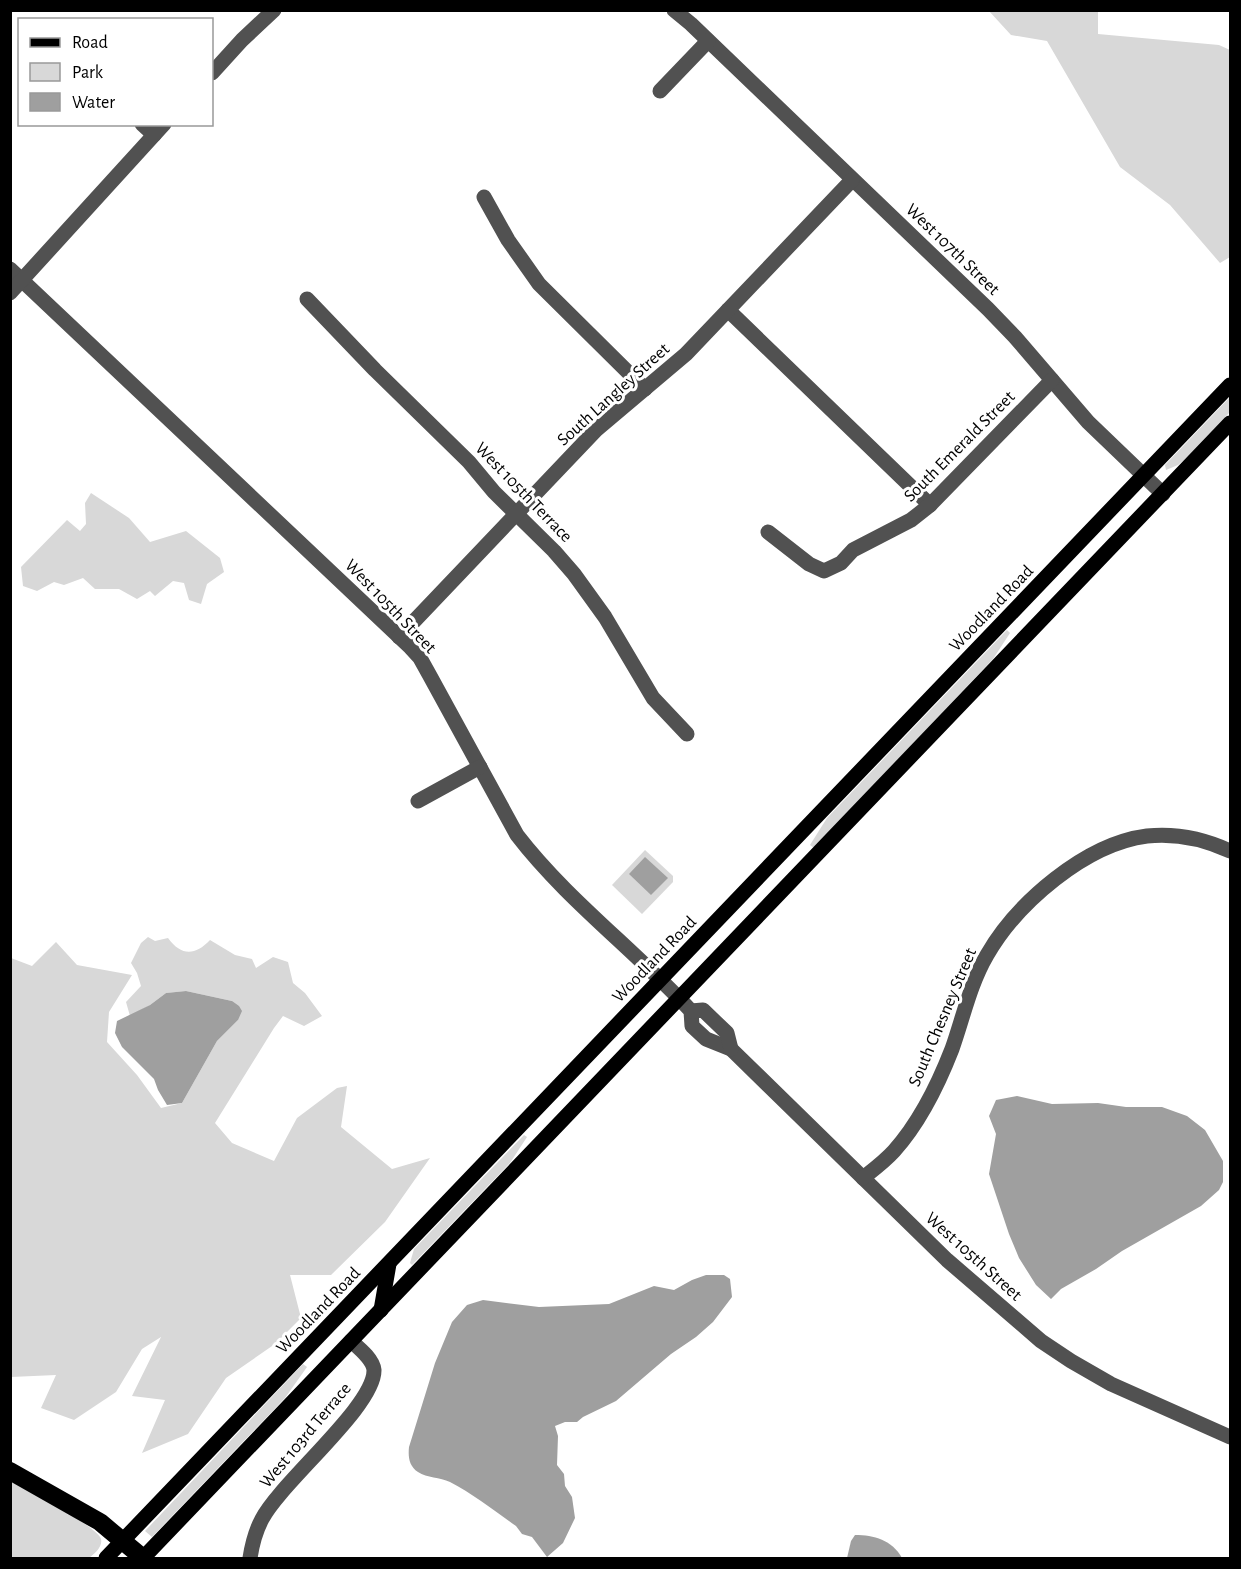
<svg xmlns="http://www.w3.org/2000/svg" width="1241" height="1569" font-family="'Alegreya Sans',sans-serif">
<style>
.green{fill:#d8d8d8}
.water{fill:#9f9f9f}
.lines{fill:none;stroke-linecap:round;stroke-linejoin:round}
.minor{stroke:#515151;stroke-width:15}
.major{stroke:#000;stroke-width:15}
.highway{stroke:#000;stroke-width:18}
.labels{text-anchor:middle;stroke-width:6;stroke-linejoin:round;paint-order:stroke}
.street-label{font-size:18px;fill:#000;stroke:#fff}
</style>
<rect width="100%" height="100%" fill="#fff"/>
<g class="green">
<path d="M 989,11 L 1098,11 L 1098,34 L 1219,45 L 1230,50 L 1230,257 L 1220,263 L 1170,205 L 1120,167 L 1047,41 L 1011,35 Z"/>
<path d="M 1230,397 L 1230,412 L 1184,460 L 1178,465 L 1166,470 L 1165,465 Z"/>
<path d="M 91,493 L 129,518 L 150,542 L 186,531 L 220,558 L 224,572 L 207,584 L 201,604 L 189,600 L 184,583 L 173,581 L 155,596 L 150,591 L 137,599 L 119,589 L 95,589 L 83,578 L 64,585 L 54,582 L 37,591 L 23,586 L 21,567 L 67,520 L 80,531 L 86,524 L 85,503 Z"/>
<path d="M 1007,630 L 1010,633 L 993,659 L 814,848 L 810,845 L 827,818 Z"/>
<path d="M 645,850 L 673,876 L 673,882 L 642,914 L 612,885 Z"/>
<path d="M 148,937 L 155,941 L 168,938 C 181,956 195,956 210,940 L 235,955 L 252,959 L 256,968 L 273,957 L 288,962 L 293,983 L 305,993 L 322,1016 L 304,1026 L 283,1016 L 274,1028 L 215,1123 L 232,1143 L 274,1161 L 297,1118 L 337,1088 L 347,1086 L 341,1127 L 392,1169 L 430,1158 L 385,1222 L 331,1275 L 290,1275 L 301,1318 L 275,1344 L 226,1378 L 188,1434 L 142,1453 L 165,1400 L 132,1396 L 161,1337 L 142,1349 L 116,1392 L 74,1420 L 41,1408 L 56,1375 L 11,1377 L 11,958 L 32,966 L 56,942 L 77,965 L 132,975 L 109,1012 L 107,1042 L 137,1075 L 161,1108 L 182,1103 L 217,1041 L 238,1020 L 232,1001 L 186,991 L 166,993 L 150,1005 L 130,1016 L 126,1002 L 141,986 L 137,973 L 131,963 L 141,943 Z"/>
<path d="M 524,1135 L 527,1137 L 510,1163 L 412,1265 L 410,1263 L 414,1249 Z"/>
<path d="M 303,1364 L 307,1367 L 285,1398 L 152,1537 L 145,1531 Z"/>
<path d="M 11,1479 C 24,1487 99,1528 101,1539 C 103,1547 94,1554 89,1558 L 11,1558 Z"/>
</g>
<g class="water">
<path d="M 645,857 L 668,878 L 651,895 L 629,874 Z"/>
<path d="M 186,991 L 232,1001 L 239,1006 L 242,1011 L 238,1020 L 217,1041 L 182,1103 L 167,1105 L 158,1090 L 154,1079 L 122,1047 L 115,1033 L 117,1021 L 150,1005 L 166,993 Z"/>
<path d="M 1017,1096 L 1052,1104 L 1098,1103 L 1126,1107 L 1162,1107 L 1187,1116 L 1205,1130 L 1223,1161 L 1223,1182 L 1219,1190 L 1201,1206 L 1122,1251 L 1096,1269 L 1061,1289 L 1051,1299 L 1036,1285 L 1019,1258 L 1009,1234 L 989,1174 L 996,1134 L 989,1116 L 996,1100 Z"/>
<path d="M 706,1275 L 724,1275 L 730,1279 L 732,1297 L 713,1322 L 696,1337 L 671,1354 L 616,1401 L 583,1417 L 577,1422 L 565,1422 L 555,1426 L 558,1436 L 557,1465 L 564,1474 L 565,1486 L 572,1497 L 575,1518 L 563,1543 L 547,1557 L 532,1537 L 522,1534 L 516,1526 C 495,1511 473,1494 450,1482 C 440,1477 427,1478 418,1472 C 409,1466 408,1457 409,1447 L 435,1363 L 452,1322 L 467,1305 L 483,1300 L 539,1307 L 609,1304 L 654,1286 L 674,1290 L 692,1280 Z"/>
<path d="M 855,1535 C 874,1535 892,1540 902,1558 L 847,1558 L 851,1541 Z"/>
</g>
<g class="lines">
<g class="minor">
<path d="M 674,10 L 691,24 L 988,309 L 1015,337 L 1088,422 L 1163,494"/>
<path d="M 212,73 L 242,40 L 274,10"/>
<path d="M 660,91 L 708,41"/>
<path d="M 142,124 L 154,135"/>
<path d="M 484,197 L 508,240 L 539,284 L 645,389"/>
<path d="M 10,269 L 409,646 L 420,658 L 430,676 L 517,835 C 567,900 635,950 691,1011 L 692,1026 L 706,1039 L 731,1049 L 947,1260 L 1041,1341 L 1071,1361 L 1111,1384 L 1230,1437"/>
<path d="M 10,293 L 164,124"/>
<path d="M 307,299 L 375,370 L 469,462 L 494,492 L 554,551 L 574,574 L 605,617 L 653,698 L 687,734"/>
<path d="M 728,310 L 930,505"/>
<path d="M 768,532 L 809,564 L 824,571 L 841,563 L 853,550 L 911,520 L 930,505 L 1052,380"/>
<path d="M 399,637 L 596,430 L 686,354 L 852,180"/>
<path d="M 418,801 L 480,767"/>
<path d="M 691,1011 L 703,1010 L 727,1033 L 731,1049"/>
<path d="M 863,1178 C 873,1170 885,1161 894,1151 C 920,1122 938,1085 952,1049 C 963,1018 970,984 987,955 C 1017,903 1085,844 1147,836 C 1176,833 1204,839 1230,851"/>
<path d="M 250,1558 C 252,1545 255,1532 262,1519 C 282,1481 375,1406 374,1370 C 373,1359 359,1348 351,1341"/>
</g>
<g class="major">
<path d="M 381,1310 L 389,1264"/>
<path d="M 106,1558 L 1230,385"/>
<path d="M 143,1558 L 1230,423"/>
</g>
<path class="highway" d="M 10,1471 L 100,1522 L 143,1558"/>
</g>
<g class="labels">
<g class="street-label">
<text transform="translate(953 249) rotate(44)" y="6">West 107th Street</text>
<text transform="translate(613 394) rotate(-42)" y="6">South Langley Street</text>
<text transform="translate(959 446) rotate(-45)" y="6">South Emerald Street</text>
<text transform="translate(524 492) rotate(46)" y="6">West 105th Terrace</text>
<text transform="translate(391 606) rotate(46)" y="6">West 105th Street</text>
<text transform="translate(991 608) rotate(-46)" y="6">Woodland Road</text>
<text transform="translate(654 959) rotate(-46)" y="6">Woodland Road</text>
<text transform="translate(942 1017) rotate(-67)" y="6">South Chesney Street</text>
<text transform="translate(974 1256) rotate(42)" y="6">West 105th Street</text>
<text transform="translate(318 1310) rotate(-46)" y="6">Woodland Road</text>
<text transform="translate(305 1435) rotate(-50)" y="6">West 103rd Terrace</text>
</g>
</g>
<rect width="1241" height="1569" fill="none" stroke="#000000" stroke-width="24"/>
<rect x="18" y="18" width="195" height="108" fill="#ffffff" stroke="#999999" stroke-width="1.5"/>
<rect x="30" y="38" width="30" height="9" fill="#000000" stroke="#999999" stroke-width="1.5"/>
<text x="72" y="48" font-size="18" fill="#000000">Road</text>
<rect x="30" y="63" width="30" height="18" fill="#d8d8d8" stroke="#999999" stroke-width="1.5"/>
<text x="72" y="78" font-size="18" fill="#000000">Park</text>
<rect x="30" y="93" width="30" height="18" fill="#9f9f9f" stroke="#999999" stroke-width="1.5"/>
<text x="72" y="108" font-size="18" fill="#000000">Water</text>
</svg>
